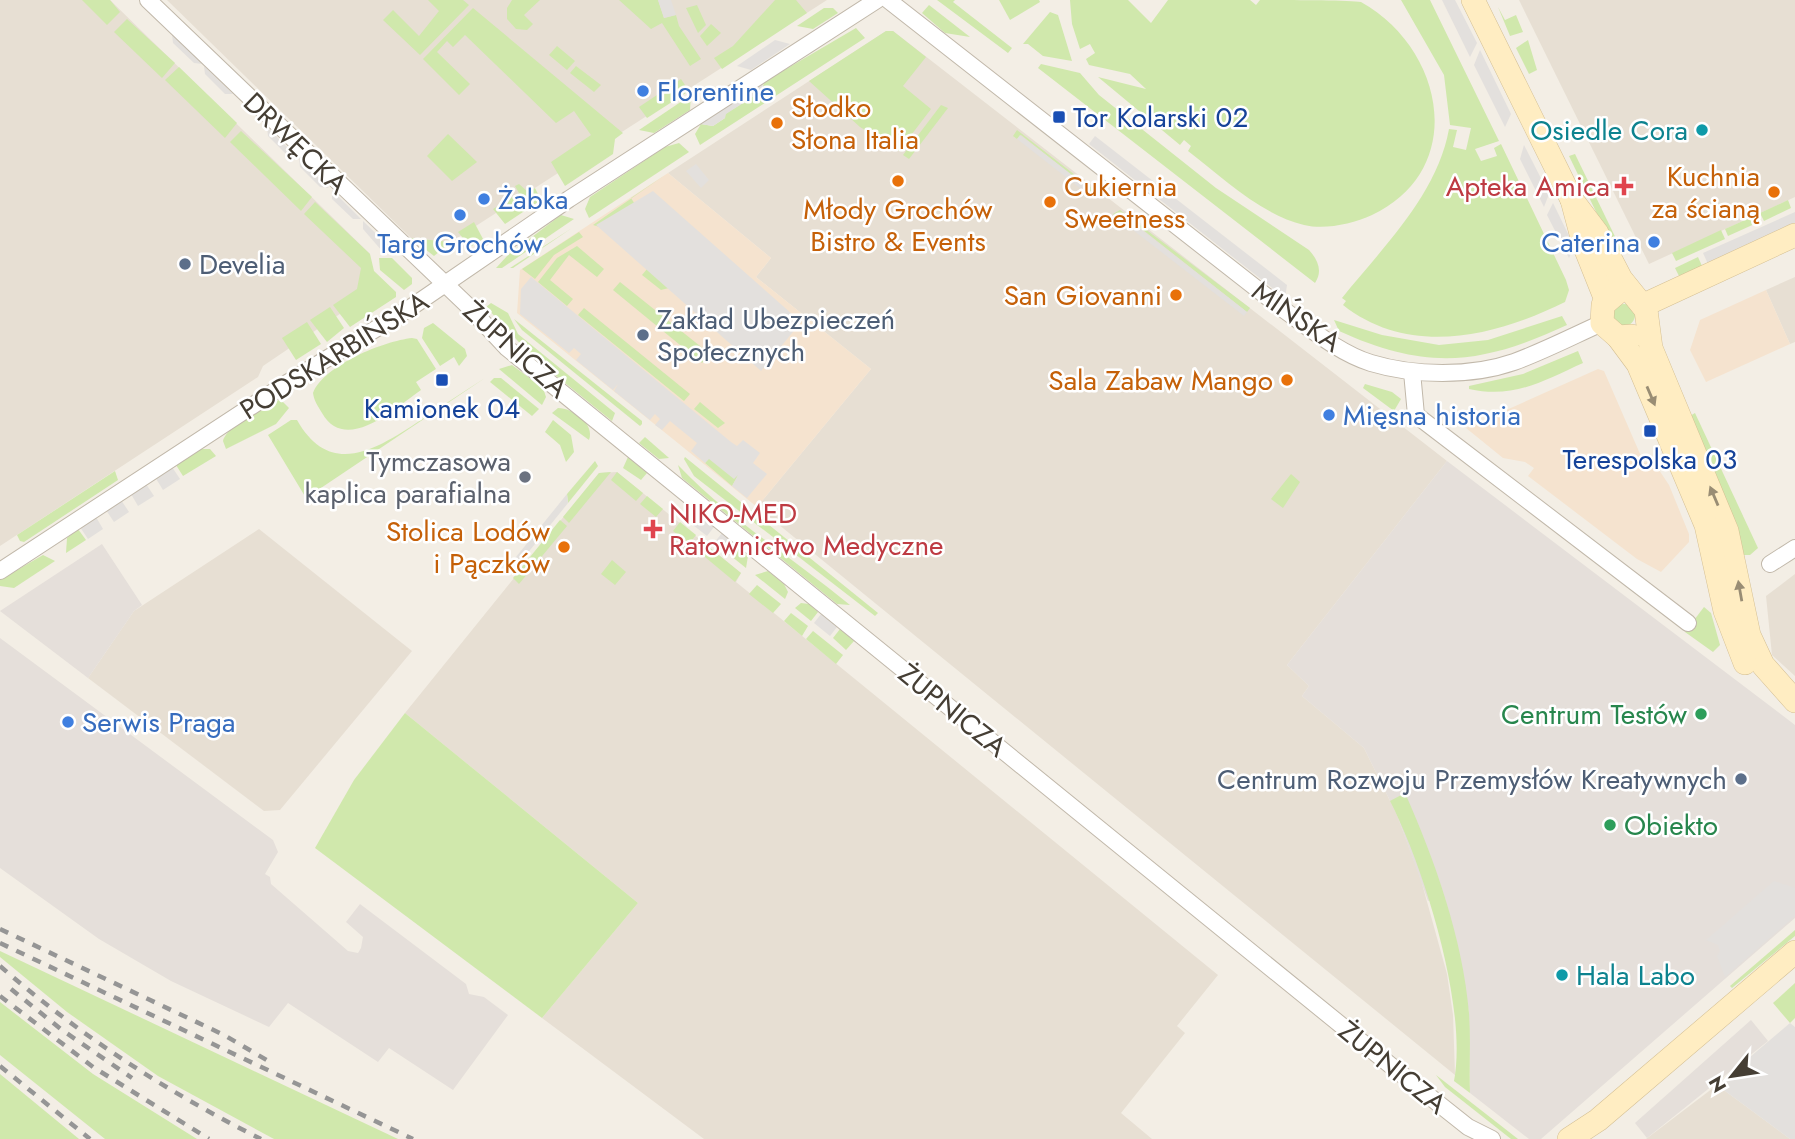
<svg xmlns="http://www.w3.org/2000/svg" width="1795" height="1139" font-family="Jost,sans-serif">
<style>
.residential{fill:#e7dfd3}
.commercial{fill:#f5e3cf}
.industrial{fill:#e5dfda}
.green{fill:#d0e8ac}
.parking{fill:#e3e0dd}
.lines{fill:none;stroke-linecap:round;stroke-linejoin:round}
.street-casing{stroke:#c1b8aa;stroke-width:18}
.secondary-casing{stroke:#d4bf93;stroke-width:24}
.street{stroke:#fff;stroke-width:16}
.secondary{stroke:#ffedc2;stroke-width:23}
.rail{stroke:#959595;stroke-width:4.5;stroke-dasharray:9 9;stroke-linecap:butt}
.oneway{fill:#998d74}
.shop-dot{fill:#3f7fe0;stroke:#fff;stroke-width:2.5}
.transit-dot{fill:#1a4fb4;stroke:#fff;stroke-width:2.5}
.food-dot{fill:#e8710a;stroke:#fff;stroke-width:2.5}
.culture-dot{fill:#0f9aa8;stroke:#fff;stroke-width:2.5}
.health-dot{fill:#e0444e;stroke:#fff;stroke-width:2.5}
.service-dot{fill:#5c6f8a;stroke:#fff;stroke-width:2.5}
.worship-dot{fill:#6b7280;stroke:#fff;stroke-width:2.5}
.leisure-dot{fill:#2e9e5b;stroke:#fff;stroke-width:2.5}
.labels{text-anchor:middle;stroke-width:5;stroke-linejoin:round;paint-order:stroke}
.shop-label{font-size:28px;fill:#366cbe;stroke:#fff;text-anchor:start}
.food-label{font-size:28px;fill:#c56008;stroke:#fff;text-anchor:end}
.transit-label{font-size:28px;fill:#164399;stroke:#fff}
.culture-label{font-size:28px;fill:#0d838f;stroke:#fff;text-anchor:end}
.street-label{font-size:28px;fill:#453e34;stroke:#fff}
.health-label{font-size:28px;fill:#be3a42;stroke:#fff;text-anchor:end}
.service-label{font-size:28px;fill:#4e5e75;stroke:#fff;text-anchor:start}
.worship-label{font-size:28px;fill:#5b616d;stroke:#fff;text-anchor:end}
.leisure-label{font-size:28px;fill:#27864d;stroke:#fff;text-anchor:end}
</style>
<rect width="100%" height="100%" fill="#f3eee5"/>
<g class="residential">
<path d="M 0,0 L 110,0 L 370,254 L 364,266 L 359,301 L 263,366 L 258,377 L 0,546 Z"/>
<path d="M 167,0 L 827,0 L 451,242 L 411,238 Z"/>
<path d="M 1519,0 L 1795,0 L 1795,197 L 1649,264 Z"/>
<path d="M 886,31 L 893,31 L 1447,461 L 1287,665 L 1309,686 L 1302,696 L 1364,748 L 1397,815 L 1421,880 L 1447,974 L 1453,1015 L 1455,1075 L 757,507 L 871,369 L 756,277 L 771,258 L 668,173 Z"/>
<path d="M 1795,277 L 1795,342 L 1790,344 L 1766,290 Z"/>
<path d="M 617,472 L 741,573 L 736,582 L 1218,975 L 1177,1026 L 1185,1033 L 1121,1113 L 1152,1139 L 704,1139 L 542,1018 L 638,903 L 405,713 L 599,473 Z"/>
<path d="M 259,529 L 412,651 L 280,810 L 264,811 L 88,678 L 134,611 Z"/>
<path d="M 1795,574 L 1795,676 L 1772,655 L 1766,596 Z"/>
<path d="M 1717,1085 L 1790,1139 L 1646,1139 Z"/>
</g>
<g class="commercial">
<path d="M 668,173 L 771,258 L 756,277 L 871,369 L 757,507 L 517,313 L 520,270 Z"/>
<path d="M 1766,290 L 1790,344 L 1706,382 L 1690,350 L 1700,320 Z"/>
<path d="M 1598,369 L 1604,371 L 1644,463 L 1653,461 L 1669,485 L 1689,534 L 1689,542 L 1661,572 L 1637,559 L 1528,476 L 1534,468 L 1525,462 L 1503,458 L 1466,428 Z"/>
</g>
<g class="industrial">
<path d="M 1447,461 L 1795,725 L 1795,918 L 1541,1139 L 1529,1139 L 1470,1093 L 1469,1012 L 1445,898 L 1428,901 L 1397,815 L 1364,748 L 1302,696 L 1309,686 L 1287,665 Z"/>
<path d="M 102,544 L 142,605 L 134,611 L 88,678 L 0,611 Z"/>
<path d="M 0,638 L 273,840 L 278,852 L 265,874 L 270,877 L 271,884 L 348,951 L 358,953 L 361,948 L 363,937 L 346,922 L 360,904 L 466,984 L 469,994 L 484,997 L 508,1015 L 453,1090 L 389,1048 L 378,1062 L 288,1003 L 269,1027 L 171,981 L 99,939 L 0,868 Z"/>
<path d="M 1751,1020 L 1768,1041 L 1647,1138 L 1635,1123 Z"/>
</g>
<g class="green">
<path d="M 82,0 L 110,0 L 120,12 L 107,25 Z"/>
<path d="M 428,0 L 463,0 L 469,5 L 420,55 L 383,20 L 393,10 L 419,36 L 439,11 Z"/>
<path d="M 512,0 L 540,0 L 524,15 L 533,24 L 527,30 L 516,29 L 507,19 L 507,8 Z"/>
<path d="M 619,0 L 658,0 L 664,18 L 676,15 L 679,26 L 701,59 L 690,66 L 662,23 L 651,29 Z"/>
<path d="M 775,0 L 796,0 L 807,13 L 722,69 L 714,58 L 733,46 Z"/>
<path d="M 937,0 L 955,0 L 953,2 L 1012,48 L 1008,53 Z"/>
<path d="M 999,0 L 1039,0 L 1040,2 L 1010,20 Z"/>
<path d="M 1070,0 L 1128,0 L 1151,23 L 1168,0 L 1250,0 L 1256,5 L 1260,0 C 1278,0 1350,0 1361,2 C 1444,48 1469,169 1372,215 C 1352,224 1325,230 1304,225 C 1260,214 1223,178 1188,151 L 1191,146 L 1184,140 L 1180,145 L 1098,77 L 1146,89 L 1130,74 L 1089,65 L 1086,59 L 1095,53 L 1090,44 L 1080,49 L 1072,24 Z"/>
<path d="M 1401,0 L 1430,0 L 1499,141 L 1475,149 L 1481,161 L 1497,156 L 1494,148 L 1501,144 L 1566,280 L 1569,290 L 1565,302 C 1496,336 1410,358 1343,305 L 1346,301 L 1342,298 C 1383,247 1437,195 1449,129 L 1457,130 L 1453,147 L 1466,150 L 1471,128 L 1450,125 L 1444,75 Z"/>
<path d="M 697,5 L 706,25 L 698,33 L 686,8 Z"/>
<path d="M 929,5 L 970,37 L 945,33 L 922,13 Z"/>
<path d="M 1498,7 L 1505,20 L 1516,15 L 1523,32 L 1510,36 Z"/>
<path d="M 473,8 L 623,133 L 615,139 L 613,154 L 565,186 L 551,162 L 591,135 L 574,111 L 556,123 L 465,35 L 453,47 L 447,41 L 437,52 L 470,84 L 459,95 L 423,59 Z"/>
<path d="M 824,8 L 833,8 L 838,13 L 813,29 L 797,26 Z"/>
<path d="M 1050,12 L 1058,15 L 1072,61 L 1043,56 L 1028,44 L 1023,44 Z"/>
<path d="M 127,19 L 175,63 L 162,78 L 114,32 Z"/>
<path d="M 711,24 L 721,33 L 707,46 L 700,36 Z"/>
<path d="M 856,28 L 865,38 L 700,145 L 695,134 L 701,124 L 713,126 L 725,118 L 725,114 L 762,91 L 764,82 Z"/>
<path d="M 886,31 L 893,31 L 926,57 L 903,86 L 931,109 L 899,151 L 860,127 L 809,81 Z"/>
<path d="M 1528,40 L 1537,70 L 1529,74 L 1516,48 Z"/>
<path d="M 557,46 L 575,61 L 567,70 L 549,55 Z"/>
<path d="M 1041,64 L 1080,73 L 1099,95 L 1216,188 L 1309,250 C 1318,260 1323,271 1315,283 L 1038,68 Z"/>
<path d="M 576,66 L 601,85 L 594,92 L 570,73 Z"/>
<path d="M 179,67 L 237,123 L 225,138 L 165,80 Z"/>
<path d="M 681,79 L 689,91 L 647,118 L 639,107 Z"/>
<path d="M 691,95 L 690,110 L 654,133 L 639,130 Z"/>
<path d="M 941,105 L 948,108 L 909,159 L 903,155 Z"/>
<path d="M 1017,130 L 1097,192 L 1089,195 L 1085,192 L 1088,188 L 1021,135 L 1017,139 L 1013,136 Z"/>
<path d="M 241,131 L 312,197 L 301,211 L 230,142 Z"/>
<path d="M 448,134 L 477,162 L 452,181 L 427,156 Z"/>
<path d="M 679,143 L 689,152 L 589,218 L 585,209 L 590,197 L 665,147 Z"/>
<path d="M 1575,154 L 1623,253 L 1617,255 L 1569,156 Z"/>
<path d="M 665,175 L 631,198 L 638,209 L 606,229 L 593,225 Z"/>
<path d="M 519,184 L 528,192 L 535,188 L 541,200 L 505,224 L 493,209 L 519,193 L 515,186 Z"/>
<path d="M 1788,200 L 1791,208 L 1764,221 L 1760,213 Z"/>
<path d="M 315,202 L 370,254 L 374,271 L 396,292 L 396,297 L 350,327 L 333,305 L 357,289 L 361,268 L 304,214 Z"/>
<path d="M 1120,210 L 1250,308 L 1247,312 L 1124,215 L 1120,220 L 1113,214 Z"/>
<path d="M 561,215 L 574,219 L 502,268 L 496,268 L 508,255 Z"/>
<path d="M 1756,215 L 1759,222 L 1728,236 L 1725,229 Z"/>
<path d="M 474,222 L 483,239 L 470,247 L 458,232 Z"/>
<path d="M 572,228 L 513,268 L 510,268 Z"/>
<path d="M 1721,230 L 1725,239 L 1676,261 L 1672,253 Z"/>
<path d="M 579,232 L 583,237 L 554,255 L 535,279 L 522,269 Z"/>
<path d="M 411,238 L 451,242 L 434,256 Z"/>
<path d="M 577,246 L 604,269 L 597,277 L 569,255 L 550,280 L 573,299 L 567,306 L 538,282 L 557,258 Z"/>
<path d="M 1698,257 L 1702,266 L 1679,276 L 1675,268 Z"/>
<path d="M 379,258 L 392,258 L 412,278 L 412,284 L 404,290 L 380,270 Z"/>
<path d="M 647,269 L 669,288 L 661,290 L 642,275 Z"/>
<path d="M 620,282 L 710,354 L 702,363 L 613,290 Z"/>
<path d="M 491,303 L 508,313 L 518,334 L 615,413 L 612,421 L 533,357 L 486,307 Z"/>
<circle cx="1624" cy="315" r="11"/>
<path d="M 330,307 L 344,328 L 327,342 L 310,320 Z"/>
<path d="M 584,308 L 690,394 L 684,401 L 578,315 Z"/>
<path d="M 1562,316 L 1567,325 C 1481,365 1427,371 1339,331 L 1334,320 L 1382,335 L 1439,345 L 1488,340 Z"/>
<path d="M 514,319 L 642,421 L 642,424 L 640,426 L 522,330 Z"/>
<path d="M 307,322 L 321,344 L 296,360 L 282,338 Z"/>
<path d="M 433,323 L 465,349 L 467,356 L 459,366 L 454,357 L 440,366 L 422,338 L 424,328 Z"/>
<path d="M 412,338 L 417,339 L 436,369 L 416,382 L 421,390 C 396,407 346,455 322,413 C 318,406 314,401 313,393 C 324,365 384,341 412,338 Z"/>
<path d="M 1578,351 L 1583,363 C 1543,381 1514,399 1469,389 L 1469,386 L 1523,374 Z"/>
<path d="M 512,365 L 543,388 L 546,397 L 542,405 L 499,369 Z"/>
<path d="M 485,378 L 306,498 L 268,435 L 291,420 L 297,420 C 331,480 378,448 421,420 C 442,406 463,392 485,378 Z"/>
<path d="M 494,378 L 501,378 L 539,409 L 532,416 L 490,382 Z"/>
<path d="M 1365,384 L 1392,392 L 1401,399 L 1394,411 L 1363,388 Z"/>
<path d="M 281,400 L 289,408 L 276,424 L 226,449 L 223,441 C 225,428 267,401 281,400 Z"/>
<path d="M 700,402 L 725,423 L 718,428 L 694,409 Z"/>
<path d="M 558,408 C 573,408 595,424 589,440 L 552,413 Z"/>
<path d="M 1695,413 L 1758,548 L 1750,555 L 1741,555 L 1690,416 Z"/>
<path d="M 553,420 L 571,435 L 574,452 L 566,462 L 560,445 L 545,432 Z"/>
<path d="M 645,437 L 669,458 L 659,459 L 639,443 Z"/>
<path d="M 200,449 L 210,449 L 216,456 L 183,476 L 176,465 Z"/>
<path d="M 691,451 L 705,463 L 709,458 L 734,478 L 739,474 L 732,486 Z"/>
<path d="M 628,457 L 647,473 L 641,480 L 623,468 Z"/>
<path d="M 685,457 L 878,613 L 875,616 L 694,476 L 684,459 Z"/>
<path d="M 595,461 L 598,466 L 568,503 L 567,494 Z"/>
<path d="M 678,465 C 729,519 793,558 850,605 L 837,604 L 682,478 Z"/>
<path d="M 115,471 L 118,480 L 24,542 L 20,541 L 17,535 Z"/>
<path d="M 611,472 L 569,523 L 563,517 L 599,473 Z"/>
<path d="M 617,472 L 643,493 L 636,501 L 611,480 Z"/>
<path d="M 1291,474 L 1300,482 L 1283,508 L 1271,499 Z"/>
<path d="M 647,496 L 663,509 L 656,517 L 640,504 Z"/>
<path d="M 560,520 L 567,526 L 519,584 L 513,578 Z"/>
<path d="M 680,522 L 696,535 L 689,544 L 673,531 Z"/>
<path d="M 78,529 L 86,540 L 66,553 L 67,538 Z"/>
<path d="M 699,539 L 741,573 L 735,582 L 693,547 Z"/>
<path d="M 739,547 L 748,556 L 746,568 L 731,556 Z"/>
<path d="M 43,555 L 55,561 L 14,588 L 0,586 L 0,580 Z"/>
<path d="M 612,560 L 626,572 L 615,585 L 601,574 Z"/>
<path d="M 768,571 L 784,584 L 788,592 L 785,599 L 755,575 Z"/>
<path d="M 757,585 L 781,604 L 773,613 L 749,594 Z"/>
<path d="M 801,603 L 809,604 L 818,612 L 811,621 L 795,608 Z"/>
<path d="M 1704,607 L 1711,613 L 1720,645 L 1713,652 L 1685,632 Z"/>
<path d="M 791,613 L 808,626 L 802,636 L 784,621 Z"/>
<path d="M 840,629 L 854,641 L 846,650 L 833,638 Z"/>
<path d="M 813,631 L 843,655 L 836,664 L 806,639 Z"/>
<path d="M 405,713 L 638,903 L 542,1018 L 315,848 L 354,780 Z"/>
<path d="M 1405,793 C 1435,860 1463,940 1469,1013 C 1471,1040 1469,1067 1470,1093 L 1454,1081 C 1468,1008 1424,867 1390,801 Z"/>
<path d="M 1795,930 L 1795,936 L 1732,988 L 1730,986 Z"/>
<path d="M 0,951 L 398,1139 L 274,1139 L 158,1076 L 67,1012 L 0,957 Z"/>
<path d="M 1795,983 L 1795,1018 L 1790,1023 L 1773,1003 Z"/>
<path d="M 0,1002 L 93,1074 L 197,1139 L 105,1139 L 0,1055 Z"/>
<path d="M 0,1074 L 79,1139 L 0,1139 Z"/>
<path d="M 1436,1075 L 1518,1139 L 1511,1139 L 1445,1087 Z"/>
</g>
<g class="parking">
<path d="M 658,0 L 671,0 L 676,15 L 664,18 Z"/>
<path d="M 1442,0 L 1455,0 L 1477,43 L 1470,57 Z"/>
<path d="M 172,34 L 202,64 L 194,63 L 173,43 Z"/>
<path d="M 775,40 L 790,44 L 751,70 L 737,66 Z"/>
<path d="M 1480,50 L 1511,114 L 1505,127 L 1474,65 Z"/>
<path d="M 204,66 L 233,94 L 225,94 L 205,74 Z"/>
<path d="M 763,83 L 762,91 L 726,114 L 725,118 L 713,126 L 700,124 Z"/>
<path d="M 267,127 L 297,157 L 288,156 L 268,136 Z"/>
<path d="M 1020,135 L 1089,188 L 1085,192 L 1017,139 Z"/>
<path d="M 1095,136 L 1287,285 L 1285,298 L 1089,144 Z"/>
<path d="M 1524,145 L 1549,194 L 1544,207 L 1520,159 Z"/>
<path d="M 299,158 L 329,188 L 320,187 L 300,167 Z"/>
<path d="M 696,164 L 709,180 L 701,188 L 686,171 Z"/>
<path d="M 332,190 L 361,219 L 353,219 L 332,199 Z"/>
<path d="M 653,191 L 801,322 L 761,371 L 596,225 Z"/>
<path d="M 1553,203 L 1574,246 L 1569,258 L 1547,215 Z"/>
<path d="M 1795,212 L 1795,224 L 1708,264 L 1703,253 Z"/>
<path d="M 1123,215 L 1247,312 L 1244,316 L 1120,220 Z"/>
<path d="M 363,221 L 394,251 L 382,251 L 363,229 Z"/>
<path d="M 531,277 L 731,442 L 737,446 L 743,440 L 760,453 L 753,463 L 767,474 L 747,498 L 732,486 L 738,475 L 734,479 L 709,459 L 705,463 L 691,451 L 697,443 L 670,421 L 662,430 L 655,425 L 660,419 L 655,414 L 650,420 L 614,391 L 618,384 L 613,390 L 576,360 L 581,354 L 574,348 L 569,353 L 520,314 L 521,289 Z"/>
<path d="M 172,467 L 180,479 L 163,490 L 155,477 Z"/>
<path d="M 146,484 L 154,496 L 138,506 L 131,494 Z"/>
<path d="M 567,494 L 568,503 L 522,560 L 512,562 Z"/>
<path d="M 121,500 L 129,512 L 114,522 L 106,510 Z"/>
<path d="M 700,516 L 714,527 L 707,536 L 693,525 Z"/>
<path d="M 96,517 L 103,529 L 88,539 L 80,527 Z"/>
<path d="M 722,533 L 739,547 L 731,556 L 714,543 Z"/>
<path d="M 821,614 L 837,627 L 830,636 L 814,623 Z"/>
<path d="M 1774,881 L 1795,888 L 1795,916 L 1725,977 L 1717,956 L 1720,951 L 1718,945 L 1706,940 Z"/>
<path d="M 1790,1023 L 1795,1027 L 1795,1139 L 1790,1139 L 1717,1085 Z"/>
</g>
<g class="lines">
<g class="street-casing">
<g id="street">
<path d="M 148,0 L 466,304 L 507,348 L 1400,1073 L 1468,1127 L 1492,1139"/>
<path d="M 888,0 L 1284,310 C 1311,329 1339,353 1371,363 C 1414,376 1471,377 1514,362 C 1544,351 1573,336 1602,323"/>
<path d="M 1412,372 L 1416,415 L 1688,623"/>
<path d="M 1770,564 L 1795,548"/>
<path d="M 0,571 L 287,383 L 410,308 L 569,199 L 877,0"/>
</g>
</g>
<g class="secondary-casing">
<g id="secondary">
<path d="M 1473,0 L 1572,200 L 1584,245 L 1606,300"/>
<path d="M 1572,200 L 1597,233 L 1621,279 L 1646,310 L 1651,348 L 1727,531 L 1749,635 L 1763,665 L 1795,701"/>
<path d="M 1617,293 L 1603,305 L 1602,323 L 1618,337 L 1632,336"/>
<path d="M 1644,305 L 1795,235"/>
<path d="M 1618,337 L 1638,364 L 1706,525 L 1725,611 L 1745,663"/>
<path d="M 1569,1139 L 1598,1120 L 1795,952"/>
</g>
</g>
<use href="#street" class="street"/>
<use href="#secondary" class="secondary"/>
<g class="rail">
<path d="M 0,929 L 224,1035 L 270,1062"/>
<path d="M 0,943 L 413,1139"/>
<path d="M 0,966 C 79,1035 167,1092 261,1139"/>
<path d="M 11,989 L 62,1030 L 132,1078"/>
<path d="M 0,996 L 93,1067 L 209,1139"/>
<path d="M 0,1066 L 90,1139"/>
</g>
</g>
<defs><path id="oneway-solid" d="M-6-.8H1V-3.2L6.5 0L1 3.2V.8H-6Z" transform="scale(1.75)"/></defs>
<g class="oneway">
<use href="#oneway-solid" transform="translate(1651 396) rotate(67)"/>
<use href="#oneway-solid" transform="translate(1714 496) rotate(-113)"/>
<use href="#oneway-solid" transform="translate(1740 591) rotate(-100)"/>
</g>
<g class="shop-dot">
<circle cx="643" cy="91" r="7"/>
<circle cx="484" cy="199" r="7"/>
<circle cx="460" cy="215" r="7"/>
<circle cx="1654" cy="242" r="7"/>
<circle cx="1329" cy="415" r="7"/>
<circle cx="68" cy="722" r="7"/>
</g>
<g class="transit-dot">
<rect x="1052" y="110" width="14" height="14" rx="3.5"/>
<rect x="435" y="373" width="14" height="14" rx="3.5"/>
<rect x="1643" y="424" width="14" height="14" rx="3.5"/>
</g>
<g class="food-dot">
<circle cx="777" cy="123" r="7"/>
<circle cx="898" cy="181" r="7"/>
<circle cx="1774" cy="192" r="7"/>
<circle cx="1050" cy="202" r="7"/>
<circle cx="1176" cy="295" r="7"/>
<circle cx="1287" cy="380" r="7"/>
<circle cx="564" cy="547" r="7"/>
</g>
<g class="culture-dot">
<circle cx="1702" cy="130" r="7"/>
<circle cx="1562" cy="975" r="7"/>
</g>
<g class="health-dot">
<path d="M1620.5 175.5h7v7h7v7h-7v7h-7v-7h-7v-7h7z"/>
<path d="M649.5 518.5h7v7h7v7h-7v7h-7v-7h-7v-7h7z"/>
</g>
<g class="service-dot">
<circle cx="185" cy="264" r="7"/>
<circle cx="643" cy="335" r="7"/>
<circle cx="1741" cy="779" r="7"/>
</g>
<circle class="worship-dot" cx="525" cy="477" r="7"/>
<g class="leisure-dot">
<circle cx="1701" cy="714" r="7"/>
<circle cx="1610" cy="825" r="7"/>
</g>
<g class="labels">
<g class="shop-label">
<text x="657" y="101">Florentine</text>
<text x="498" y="209">Żabka</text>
<text x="1640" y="252" text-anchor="end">Caterina</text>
<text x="460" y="253" text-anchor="middle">Targ Grochów</text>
<text x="1343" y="425">Mięsna historia</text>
<text x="82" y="732">Serwis Praga</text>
</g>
<g class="food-label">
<text x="791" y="117" text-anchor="start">Słodko<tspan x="791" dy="32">Słona Italia</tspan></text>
<text x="1760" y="186">Kuchnia<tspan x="1760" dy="32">za ścianą</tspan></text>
<text x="1064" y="196" text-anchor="start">Cukiernia<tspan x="1064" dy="32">Sweetness</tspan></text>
<text x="898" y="219" text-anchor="middle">Młody Grochów<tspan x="898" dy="32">Bistro &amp; Events</tspan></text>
<text x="1162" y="305">San Giovanni</text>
<text x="1273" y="390">Sala Zabaw Mango</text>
<text x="550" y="541">Stolica Lodów<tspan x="550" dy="32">i Pączków</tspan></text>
</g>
<g class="transit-label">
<text x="1073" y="127" text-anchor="start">Tor Kolarski 02</text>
<text x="442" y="418">Kamionek 04</text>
<text x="1650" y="469">Terespolska 03</text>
</g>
<g class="culture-label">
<text x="1688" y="140">Osiedle Cora</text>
<text x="1576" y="985" text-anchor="start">Hala Labo</text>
</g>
<g class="street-label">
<text transform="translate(296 143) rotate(44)" y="10">DRWĘCKA</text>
<text transform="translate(1297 316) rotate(35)" y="10">MIŃSKA</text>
<text transform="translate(516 349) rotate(42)" y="10">ŻUPNICZA</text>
<text transform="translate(334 355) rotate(-32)" y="10">PODSKARBIŃSKA</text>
<text transform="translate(953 710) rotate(39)" y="10">ŻUPNICZA</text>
<text transform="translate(1393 1067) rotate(39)" y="10">ŻUPNICZA</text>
</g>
<g class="health-label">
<text x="1610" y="196">Apteka Amica</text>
<text x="669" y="523" text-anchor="start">NIKO-MED<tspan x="669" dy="32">Ratownictwo Medyczne</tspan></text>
</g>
<g class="service-label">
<text x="199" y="274">Develia</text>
<text x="657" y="329">Zakład Ubezpieczeń<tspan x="657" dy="32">Społecznych</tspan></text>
<text x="1727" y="789" text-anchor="end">Centrum Rozwoju Przemysłów Kreatywnych</text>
</g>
<g class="worship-label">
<text x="511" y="471">Tymczasowa<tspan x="511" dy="32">kaplica parafialna</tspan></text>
</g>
<g class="leisure-label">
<text x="1687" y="724">Centrum Testów</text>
<text x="1624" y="835" text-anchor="start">Obiekto</text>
</g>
</g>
<g transform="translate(1732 1076) rotate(240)" stroke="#ffffff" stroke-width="5" paint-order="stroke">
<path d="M0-5L12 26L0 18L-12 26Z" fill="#453e34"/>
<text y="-10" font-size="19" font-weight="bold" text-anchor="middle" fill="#453e34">N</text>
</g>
</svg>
